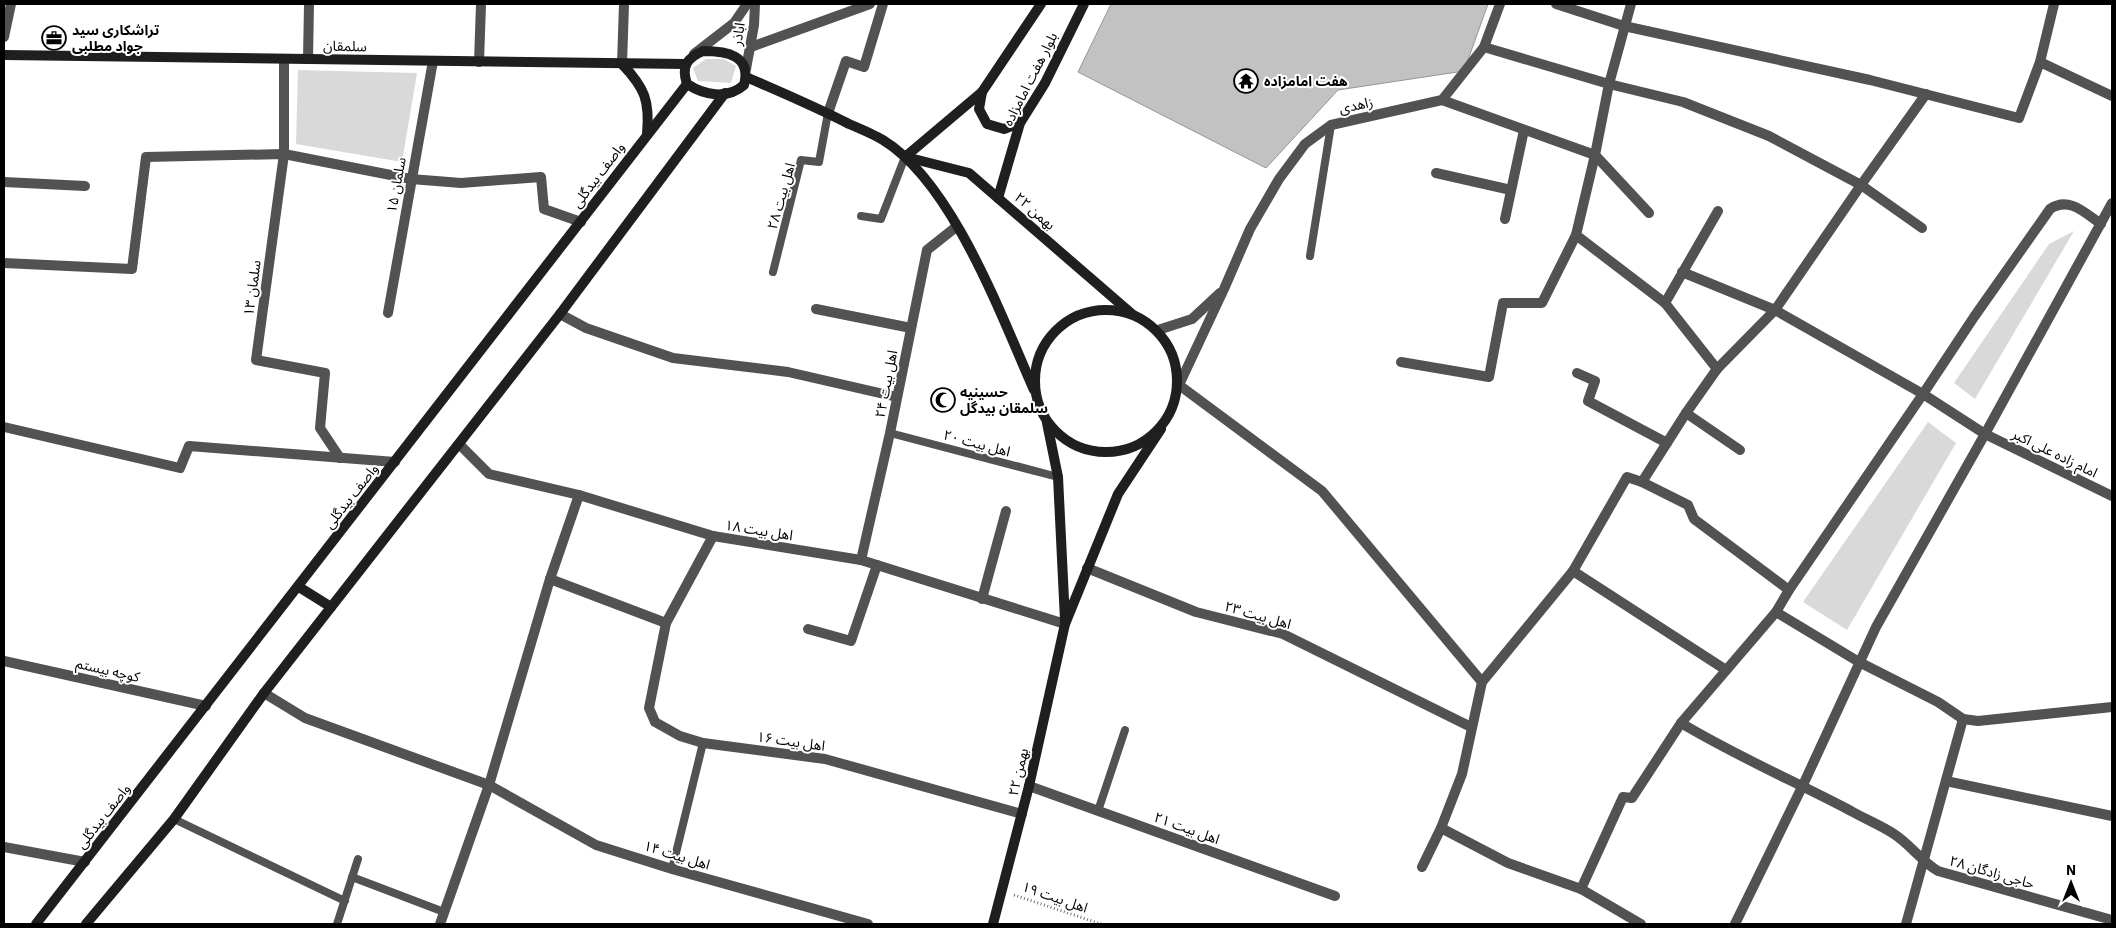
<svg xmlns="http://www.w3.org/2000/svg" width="2116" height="928" font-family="'IBM Plex Sans','Noto Sans Arabic',sans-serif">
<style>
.green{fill:#d9d9d9}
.building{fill:#c2c2c2;stroke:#969696}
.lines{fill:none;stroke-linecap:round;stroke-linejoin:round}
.path{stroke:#747474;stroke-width:3;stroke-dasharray:1 2.5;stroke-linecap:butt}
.lane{stroke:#525252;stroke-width:8}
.street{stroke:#525252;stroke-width:10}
.secondary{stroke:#1f1f1f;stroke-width:10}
.labels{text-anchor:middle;stroke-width:4;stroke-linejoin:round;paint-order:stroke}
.poi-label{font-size:14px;font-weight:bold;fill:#000;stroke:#fff;text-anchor:start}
.street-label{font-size:14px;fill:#000;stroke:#fff}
</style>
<rect width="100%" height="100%" fill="#fff"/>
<g class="green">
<path d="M 706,59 L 724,59 L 736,66 L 731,83 L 698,81 L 693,68 Z"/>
<path d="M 298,70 L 417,73 L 402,162 L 296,144 Z"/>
<path d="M 2074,231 L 1975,399 L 1954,383 L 2049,244 Z"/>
<path d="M 1928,422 L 1956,443 L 1847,630 L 1803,602 Z"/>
</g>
<path class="building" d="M 1111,4 L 1488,4 L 1464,71 L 1338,90 L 1266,168 L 1078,72 Z"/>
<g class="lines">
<path class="path" d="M 1014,895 L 1101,924"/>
<g class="lane">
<path d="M 861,216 L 881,219 L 905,157"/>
<path d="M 1310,256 L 1331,125"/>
<path d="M 773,272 L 801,160 L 819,162 L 828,113"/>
<path d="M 890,433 L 1058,477"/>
<path d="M 1098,811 L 1125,730"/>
<path d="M 174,819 L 345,901"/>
<path d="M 672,869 L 703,743"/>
<path d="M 352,877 L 444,912"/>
<path d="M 337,924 L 358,859"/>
</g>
<g class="street">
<path d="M 1556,4 L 1624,26 L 1870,80 L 2019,118 L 2040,62 L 2112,96"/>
<path d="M 1631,4 L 1609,84 L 1595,155 L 1649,213"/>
<path d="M 4,37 L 11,4"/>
<path d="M 751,47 L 870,4"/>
<path d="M 1484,47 L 1609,84 L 1683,102 L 1769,136 L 1861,185 L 1922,228"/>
<path d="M 694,54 L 734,23 L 747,4"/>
<path d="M 284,59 L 284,154 L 256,360 L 325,373 L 320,428 L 340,458"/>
<path d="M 308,59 L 309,4"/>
<path d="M 479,62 L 481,4"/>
<path d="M 2040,62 L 2054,4"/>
<path d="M 622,64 L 624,4"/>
<path d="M 746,69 L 754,25 L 755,4"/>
<path d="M 1442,100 L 1595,155 L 1576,235 L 1665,303 L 1717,369 L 1775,310 L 1861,185 L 1926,94"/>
<path d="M 828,113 L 846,61 L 864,67 L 883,4"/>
<path d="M 1436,173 L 1511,190"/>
<path d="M 4,182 L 85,186"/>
<path d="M 1505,219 L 1524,130"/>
<path d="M 2101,224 C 2085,213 2069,196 2050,209 L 1974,317 L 1923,394 L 1789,590 L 1776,612 L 1681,723 C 1736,756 1794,781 1851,811 C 1865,819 1880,825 1894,834 C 1911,845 1921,861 1938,871 L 2112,920"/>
<path d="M 4,263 L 132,269 L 146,157 L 284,154 L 411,179 L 461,183 L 541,177 L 544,209 L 581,222"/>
<path d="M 1682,272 L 1775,310 L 1923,394 L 1985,434 L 2112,496"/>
<path d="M 1665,303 L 1718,211"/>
<path d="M 816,309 L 911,328"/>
<path d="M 388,313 L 433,61"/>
<path d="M 560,314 L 586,328 L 673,358 L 788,372 L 897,397"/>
<path d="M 1158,330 L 1192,319 L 1220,293"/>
<path d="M 1401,362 L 1489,377 L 1503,303 L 1542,303 L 1576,235"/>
<path d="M 1717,369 L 1686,413 L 1642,482 L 1688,505 L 1694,519 L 1789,590"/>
<path d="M 1577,373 L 1595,381 L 1588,401 L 1667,443"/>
<path d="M 1686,413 L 1740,450"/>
<path d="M 4,427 L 180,468 L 189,446 L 395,462"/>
<path d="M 459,444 L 489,474 L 579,495 L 713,536 L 861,560 L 1065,624"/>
<path d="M 579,495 L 550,579 L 666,623 L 713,536"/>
<path d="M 861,560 L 890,433 L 927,250 L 956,227"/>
<path d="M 1087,568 L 1196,612 L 1283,634 L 1471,727"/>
<path d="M 1573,571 L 1726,670"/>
<path d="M 982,599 L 1006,511"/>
<path d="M 1776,612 L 1859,662 L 1938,702 L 1963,719 L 1978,721 L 2112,707"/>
<path d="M 666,623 L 649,708 L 655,722 L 680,736 L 703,743 L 825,759 L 1022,814"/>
<path d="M 808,629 L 851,641 L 877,565"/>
<path d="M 4,661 L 206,706"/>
<path d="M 1482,682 L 1322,491 L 1179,385 L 1224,289 L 1250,229 L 1279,179 L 1305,144 L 1331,125 L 1442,100 L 1484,47 L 1500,4"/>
<path d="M 264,693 L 305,718 L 489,785 L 596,845 L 672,869 L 868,924"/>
<path d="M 1946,781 L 2112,816"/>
<path d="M 1029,786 L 1335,896"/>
<path d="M 1441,828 L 1508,863 L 1581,889 L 1641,924"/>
<path d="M 4,847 L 85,862"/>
<path d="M 1422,867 L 1441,828 L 1462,774 L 1482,682 L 1573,571 L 1627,477 L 1642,482"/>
<path d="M 1581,889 L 1623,797 L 1632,798 L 1681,723"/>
<path d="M 440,924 L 489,785 L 550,579"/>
<path d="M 1735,924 L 1803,785 L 1876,627 L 1985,434 L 2112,203"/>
<path d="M 1906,924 L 1963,719"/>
</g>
<g class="secondary">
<path d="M 703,51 C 726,51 752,55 744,85 C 727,100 704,95 687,84 C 681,66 687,58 703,51 Z"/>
<path d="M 4,55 L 686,64"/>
<path d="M 622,64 C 645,88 650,101 647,134"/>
<path d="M 746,77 C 781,92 816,107 849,124 C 861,129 873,134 883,140 C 953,183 1001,316 1034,390"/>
<path d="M 982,92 L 979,109 L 987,124 L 1004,129 L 1020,123"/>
<path d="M 905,157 L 982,92 L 1041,4"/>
<path d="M 906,157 L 969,173 L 1132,314"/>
<path d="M 998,198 L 1020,123 L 1045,83 L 1084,4"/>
<circle cx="1106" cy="381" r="71"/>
<path d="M 1047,423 L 1058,477 L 1065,620"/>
<path d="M 299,587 L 331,607"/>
<path d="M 36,924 L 687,84"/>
<path d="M 86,924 L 174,819 L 264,693 L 560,314 L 725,93"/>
<path d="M 993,924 L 1029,786 L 1065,624 L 1118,494 L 1161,429"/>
</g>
</g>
<defs>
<g id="office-ring" transform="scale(1.25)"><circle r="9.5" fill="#fff" stroke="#000" stroke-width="1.5"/><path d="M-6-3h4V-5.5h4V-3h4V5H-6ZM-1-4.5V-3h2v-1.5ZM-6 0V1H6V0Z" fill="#000"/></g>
<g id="temple-ring" transform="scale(1.25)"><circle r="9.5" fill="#fff" stroke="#000" stroke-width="1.5"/><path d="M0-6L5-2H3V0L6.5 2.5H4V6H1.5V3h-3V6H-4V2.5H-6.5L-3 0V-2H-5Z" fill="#000"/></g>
<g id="mosque-ring" transform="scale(1.25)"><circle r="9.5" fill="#fff" stroke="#000" stroke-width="1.5"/><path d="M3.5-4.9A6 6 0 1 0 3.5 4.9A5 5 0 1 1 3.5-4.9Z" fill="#000"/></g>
</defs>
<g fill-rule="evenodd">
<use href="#office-ring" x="54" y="38"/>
<use href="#temple-ring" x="1246" y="81"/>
<use href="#mosque-ring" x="943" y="400"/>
</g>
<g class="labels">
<g class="poi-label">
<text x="72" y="35">تراشکاری سید<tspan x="72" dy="16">جواد مطلبی</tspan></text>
<text x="1264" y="86">هفت امامزاده</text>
<text x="960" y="397">حسینیه<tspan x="960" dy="16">سلمقان بیدگل</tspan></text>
</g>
<g class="street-label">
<text transform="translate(738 34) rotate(-81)" y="5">اباذر</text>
<text transform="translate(345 46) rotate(1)" y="5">سلمقان</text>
<text transform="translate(1030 79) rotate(-63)" y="5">بلوار هفت امامزاده</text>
<text transform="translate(1356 105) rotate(-12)" y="5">زاهدی</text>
<text transform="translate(598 175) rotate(-53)" y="5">واصف بیدگلی</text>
<text transform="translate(396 185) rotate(-80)" y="5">سلمان ۱۵</text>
<text transform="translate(781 196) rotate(-74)" y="5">اهل بیت ۲۸</text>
<text transform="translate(1035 211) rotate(41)" y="5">۲۲ بهمن</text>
<text transform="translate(252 288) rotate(-82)" y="5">سلمان ۱۳</text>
<text transform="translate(886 384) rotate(-79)" y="5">اهل بیت ۲۴</text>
<text transform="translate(977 443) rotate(15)" y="5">اهل بیت ۲۰</text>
<text transform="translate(2055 453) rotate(26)" y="5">امام زاده علی اکبر</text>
<text transform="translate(351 496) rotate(-52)" y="5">واصف بیدگلی</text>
<text transform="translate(759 530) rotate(9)" y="5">اهل بیت ۱۸</text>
<text transform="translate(1258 615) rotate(16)" y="5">اهل بیت ۲۳</text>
<text transform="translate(108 670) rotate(13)" y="5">کوچه بیستم</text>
<text transform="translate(791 741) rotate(8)" y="5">اهل بیت ۱۶</text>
<text transform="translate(1018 772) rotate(-77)" y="5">۲۲ بهمن</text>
<text transform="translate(103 816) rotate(-52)" y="5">واصف بیدگلی</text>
<text transform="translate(1187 828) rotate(20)" y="5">اهل بیت ۲۱</text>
<text transform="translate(677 855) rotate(17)" y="5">اهل بیت ۱۴</text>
<text transform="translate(1992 872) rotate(16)" y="5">حاجی زادگان ۲۸</text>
<text transform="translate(1055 897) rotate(19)" y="5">اهل بیت ۱۹</text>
</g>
</g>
<rect width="2116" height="928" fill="none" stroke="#000000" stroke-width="10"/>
<g transform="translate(2071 883)" stroke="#ffffff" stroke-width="4" paint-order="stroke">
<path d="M0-4L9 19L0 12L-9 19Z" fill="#000000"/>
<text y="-8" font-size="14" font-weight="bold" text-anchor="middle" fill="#000000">N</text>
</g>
</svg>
